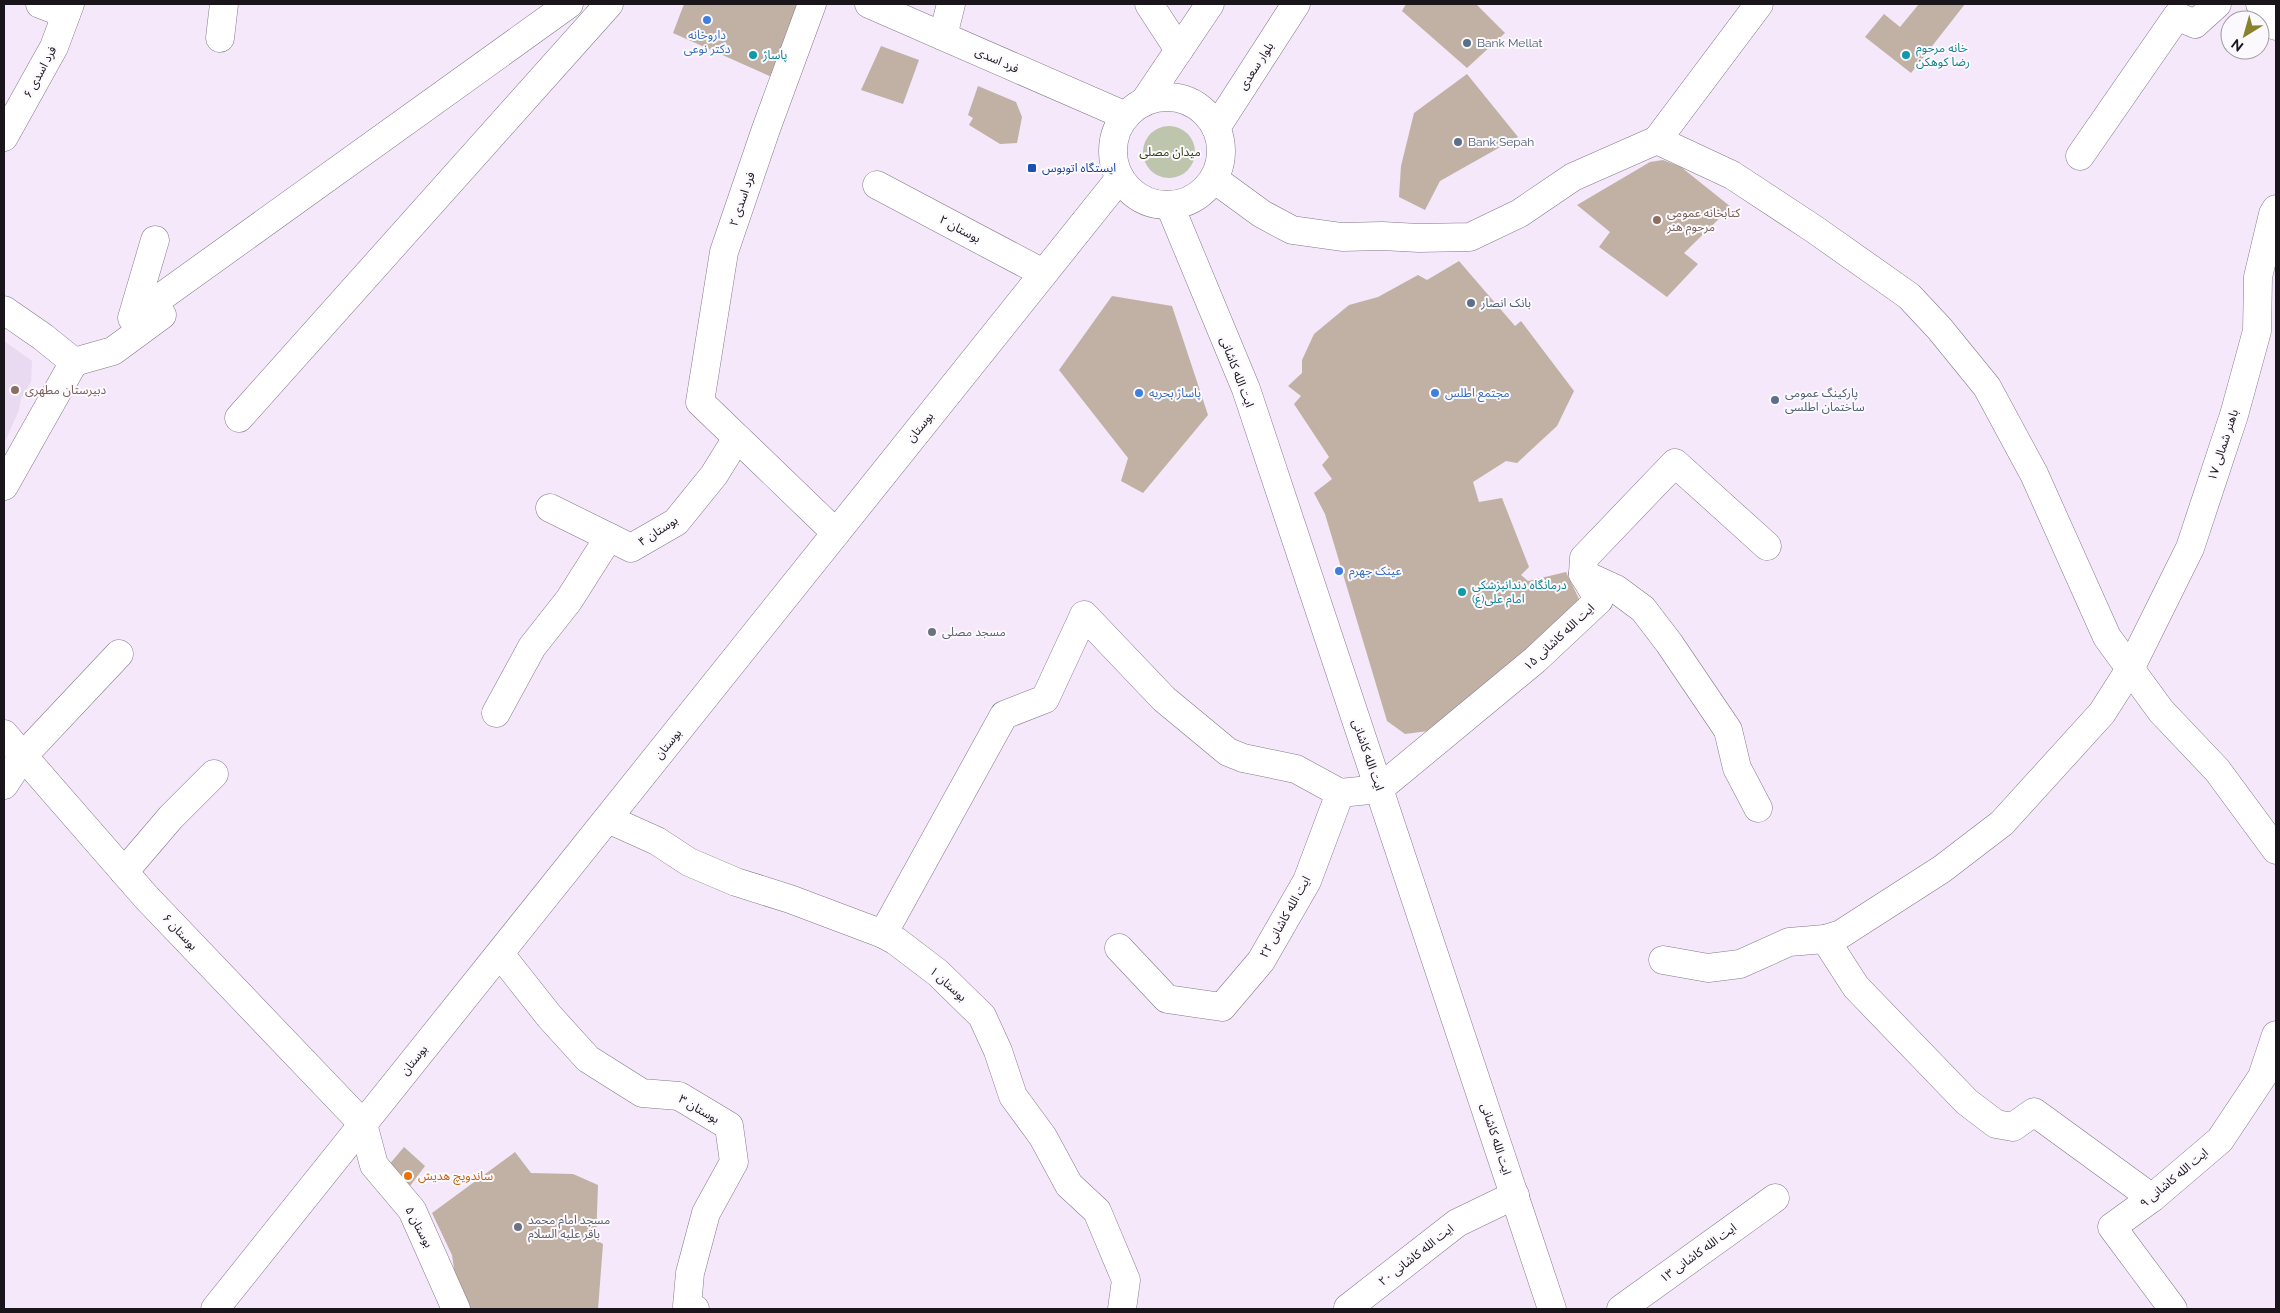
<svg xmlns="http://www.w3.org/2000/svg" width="2280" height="1313" font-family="Raleway,'Noto Sans Arabic',sans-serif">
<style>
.built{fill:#e9daf2}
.green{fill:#bdc6ac}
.building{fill:#c1b1a4}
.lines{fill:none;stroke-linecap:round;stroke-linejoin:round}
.minor-casing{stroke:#847989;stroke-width:29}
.major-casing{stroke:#847989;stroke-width:29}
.minor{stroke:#fff;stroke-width:28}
.major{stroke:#fff;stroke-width:28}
.shop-dot{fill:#3f7fe0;stroke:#fbf9fd;stroke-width:2}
.service-dot{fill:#5c6f8a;stroke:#fbf9fd;stroke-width:2}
.culture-dot{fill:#0f9aa8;stroke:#fbf9fd;stroke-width:2}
.transit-dot{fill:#1a4fb4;stroke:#fbf9fd;stroke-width:2}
.education-dot{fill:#8d6e63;stroke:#fbf9fd;stroke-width:2}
.worship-dot{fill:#6b7280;stroke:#fbf9fd;stroke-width:2}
.food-dot{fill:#e8710a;stroke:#fbf9fd;stroke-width:2}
.labels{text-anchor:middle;stroke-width:4;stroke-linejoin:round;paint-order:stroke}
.shop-label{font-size:12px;fill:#366cbe;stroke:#fbf9fd;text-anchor:start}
.service-label{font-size:12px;fill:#4e5e75;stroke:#fbf9fd;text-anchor:start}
.culture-label{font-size:12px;fill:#0d838f;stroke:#fbf9fd;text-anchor:start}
.street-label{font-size:12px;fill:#19151b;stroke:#fbf9fd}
.park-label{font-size:12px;fill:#313e0f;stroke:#fbf9fd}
.transit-label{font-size:12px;fill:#164399;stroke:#fbf9fd;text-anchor:start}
.education-label{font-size:12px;fill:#785e54;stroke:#fbf9fd;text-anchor:start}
.worship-label{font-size:12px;fill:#5b616d;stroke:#fbf9fd;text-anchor:start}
.food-label{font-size:12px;fill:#c56008;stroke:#fbf9fd;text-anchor:start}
</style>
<rect width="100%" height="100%" fill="#f4e8fa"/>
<path class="built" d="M 4,341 L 32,361 L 31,382 L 21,398 L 19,410 L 4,444 Z"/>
<circle class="green" cx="1169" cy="152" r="26"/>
<g class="building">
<path d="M 684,4 L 804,4 L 774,78 L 673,33 Z"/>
<path d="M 1406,4 L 1476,4 L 1505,33 L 1467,68 L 1402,11 Z"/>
<path d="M 1919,4 L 1965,4 L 1911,73 L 1865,37 L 1884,14 L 1900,27 Z"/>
<path d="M 881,46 L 919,60 L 903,104 L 861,90 Z"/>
<path d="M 1467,74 L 1518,137 L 1440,181 L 1425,210 L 1399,197 L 1401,166 L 1414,113 Z"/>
<path d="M 978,86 L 1016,102 L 1022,117 L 1017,143 L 1000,144 L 969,125 L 973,118 L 968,115 Z"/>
<path d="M 1663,160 L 1681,167 L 1731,207 L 1684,253 L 1698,264 L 1667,297 L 1599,247 L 1610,232 L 1577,205 L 1650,162 Z"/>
<path d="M 1459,261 L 1515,326 L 1521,321 L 1574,391 L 1557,426 L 1517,463 L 1506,461 L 1473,482 L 1479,502 L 1502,498 L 1529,567 L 1521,575 L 1528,581 L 1566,572 L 1581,603 L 1428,731 L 1405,734 L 1387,721 L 1325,514 L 1314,493 L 1332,479 L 1322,465 L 1329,457 L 1294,404 L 1301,396 L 1288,386 L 1302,373 L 1302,360 L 1314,334 L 1349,305 L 1378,297 L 1418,275 L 1427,280 Z"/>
<path d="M 1112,296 L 1172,306 L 1208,415 L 1143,493 L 1121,481 L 1128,458 L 1059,370 Z"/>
<path d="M 404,1147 L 425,1166 L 410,1186 L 388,1166 Z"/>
<path d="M 515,1152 L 531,1173 L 573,1174 L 598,1185 L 596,1240 L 603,1244 L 598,1309 L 467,1309 L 457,1288 L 452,1255 L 432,1213 Z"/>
</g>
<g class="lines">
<g class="minor-casing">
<g id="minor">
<path d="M 40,4 L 66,14"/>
<path d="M 812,4 L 766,129 L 724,252 L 700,402 L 836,533"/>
<path d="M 1149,4 L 1179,50"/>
<path d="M 2260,4 L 2276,26"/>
<path d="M 943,36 L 951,4"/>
<path d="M 220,38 L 224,4"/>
<path d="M 4,137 L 54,47 L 70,4"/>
<path d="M 1657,140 L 1759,4"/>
<path d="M 2080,156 L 2177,16 L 2195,24 L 2217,4"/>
<path d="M 1214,179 L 1262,214 L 1292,230 L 1342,237 L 1382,236 L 1419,238 L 1470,237 L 1520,213 L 1573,177 L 1657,140 L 1732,175 L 1814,229 L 1909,296 L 1939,328 L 1987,387 L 2034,474 L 2107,637 L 2161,711 L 2217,770 L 2276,850"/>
<path d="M 877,185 L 1043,273"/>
<path d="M 155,240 L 132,318 L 569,4"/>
<path d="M 4,310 L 43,337 L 74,362 L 4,486"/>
<path d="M 74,362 L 113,351 L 162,315"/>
<path d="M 239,418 L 609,4"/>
<path d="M 550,508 L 631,548 L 676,522 L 714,475 L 737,438"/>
<path d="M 1583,574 L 1616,589 L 1643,609 L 1669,643 L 1728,730 L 1737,768 L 1758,808"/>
<path d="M 496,713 L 532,647 L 569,600 L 609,537"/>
<path d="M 4,734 L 146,897 L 363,1124 L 374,1165 L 412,1210 L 456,1309"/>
<path d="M 4,785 L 23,756 L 119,654"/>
<path d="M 608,819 L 657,841 L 689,862 L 736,882 L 790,899 L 883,934 L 896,941 L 938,973 L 982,1016 L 998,1051 L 1013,1096 L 1043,1137 L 1069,1185 L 1097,1211 L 1126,1280 L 1122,1309"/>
<path d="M 124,872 L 171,817 L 214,774"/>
<path d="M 883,934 L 1004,715 L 1045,699 L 1084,615 L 1164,699 L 1228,752 L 1243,758 L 1296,769 L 1340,793"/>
<path d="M 1119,948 L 1167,999 L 1222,1007 L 1261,961 L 1307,881 L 1340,793 L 1379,789 L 1535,660 L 1599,600 L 1583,574 L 1584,558 L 1675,463 L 1767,546"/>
<path d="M 500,954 L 549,1016 L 588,1059 L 642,1093 L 679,1096 L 729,1126 L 734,1162 L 706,1213 L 690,1273 L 687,1306 L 695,1309"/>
<path d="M 1663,960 L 1708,968 L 1740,964 L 1789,942 L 1825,939"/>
<path d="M 2152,1198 L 2034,1112 L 2013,1127 L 1996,1124 L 1967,1102 L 1856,987 L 1825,939 L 1841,934 L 1942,869 L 2002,823 L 2102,713 L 2130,669 L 2190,548 L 2234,415 L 2257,331 L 2258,277 L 2273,214 L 2276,209"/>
<path d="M 1348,1308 L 1457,1223 L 1515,1195"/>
<path d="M 1621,1309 L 1775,1198"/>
<path d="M 2173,1309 L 2112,1227 L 2152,1198 L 2220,1140 L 2262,1077 L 2276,1035"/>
</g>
</g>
<g class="major-casing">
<g id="major">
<path d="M 869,4 L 1126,116"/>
<circle cx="1167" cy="151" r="54"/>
<path d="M 1144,102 L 1210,4"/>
<path d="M 1216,128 L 1296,4"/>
<path d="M 1170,206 L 1246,389 L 1552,1309"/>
<path d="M 215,1309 L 1120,178"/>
</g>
</g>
<use href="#minor" class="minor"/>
<use href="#major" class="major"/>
</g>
<g class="shop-dot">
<circle cx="707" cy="20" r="5"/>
<circle cx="1139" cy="393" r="5"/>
<circle cx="1435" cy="393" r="5"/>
<circle cx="1339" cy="571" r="5"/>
</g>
<g class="service-dot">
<circle cx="1467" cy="43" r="5"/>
<circle cx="1458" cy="142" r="5"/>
<circle cx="1471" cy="303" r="5"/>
<circle cx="1775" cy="400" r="5"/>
</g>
<g class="culture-dot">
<circle cx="753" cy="55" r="5"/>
<circle cx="1906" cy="55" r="5"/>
<circle cx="1462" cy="592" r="5"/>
</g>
<rect class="transit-dot" x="1027" y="163" width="10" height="10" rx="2.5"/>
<g class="education-dot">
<circle cx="1657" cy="220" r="5"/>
<circle cx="15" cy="390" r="5"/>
</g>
<g class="worship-dot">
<circle cx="932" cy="632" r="5"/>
<circle cx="518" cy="1227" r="5"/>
</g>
<circle class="food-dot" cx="408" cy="1176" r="5"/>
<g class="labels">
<g class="shop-label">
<text x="707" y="39" text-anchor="middle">داروخانه<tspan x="707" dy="14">دکتر نوعی</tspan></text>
<text x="1149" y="397">پاساژ بحریه</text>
<text x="1445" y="397">مجتمع اطلس</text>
<text x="1349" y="575">عینک جهرم</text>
</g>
<g class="service-label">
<text x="1477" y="47">Bank Mellat</text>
<text x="1468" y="146">Bank Sepah</text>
<text x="1481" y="307">بانک انصار</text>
<text x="1785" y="397">پارکینگ عمومی<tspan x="1785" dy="14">ساختمان اطلسی</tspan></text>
</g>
<g class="culture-label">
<text x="1916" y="52">خانه مرحوم<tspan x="1916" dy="14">رضا کوهکن</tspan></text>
<text x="763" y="59">پاساژ</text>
<text x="1472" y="589">درمانگاه دندانپزشکی<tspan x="1472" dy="14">امام علی(ع)</tspan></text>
</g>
<g class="street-label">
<text transform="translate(997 60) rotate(24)" y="4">فرد اسدی</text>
<text transform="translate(1256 66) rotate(-57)" y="4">بلوار سعدی</text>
<text transform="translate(40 72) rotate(-62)" y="4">فرد اسدی ۶</text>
<text transform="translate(742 199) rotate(-71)" y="4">فرد اسدی ۲</text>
<text transform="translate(960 229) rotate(28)" y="4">بوستان ۲</text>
<text transform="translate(1237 372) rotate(69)" y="4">ایت الله کاشانی</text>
<text transform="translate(920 427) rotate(-51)" y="4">بوستان</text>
<text transform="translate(2223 445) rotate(-72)" y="4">باهنر شمالی ۱۷</text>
<text transform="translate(658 531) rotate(-33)" y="4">بوستان ۴</text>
<text transform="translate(1559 637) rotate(-43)" y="4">ایت الله کاشانی ۱۵</text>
<text transform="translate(668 744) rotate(-51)" y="4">بوستان</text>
<text transform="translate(1368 755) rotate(71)" y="4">ایت الله کاشانی</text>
<text transform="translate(1285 917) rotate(-61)" y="4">ایت الله کاشانی ۲۲</text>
<text transform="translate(180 932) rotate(47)" y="4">بوستان ۶</text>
<text transform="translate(948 984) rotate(42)" y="4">بوستان ۱</text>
<text transform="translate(414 1060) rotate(-51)" y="4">بوستان</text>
<text transform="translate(699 1109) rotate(30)" y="4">بوستان ۳</text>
<text transform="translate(1496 1139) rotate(72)" y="4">ایت الله کاشانی</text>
<text transform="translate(2174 1178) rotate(-40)" y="4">ایت الله کاشانی ۹</text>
<text transform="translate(419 1227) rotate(62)" y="4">بوستان ۵</text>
<text transform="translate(1698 1253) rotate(-36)" y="4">ایت الله کاشانی ۱۳</text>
<text transform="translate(1416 1255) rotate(-38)" y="4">ایت الله کاشانی ۲۰</text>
</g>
<g class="park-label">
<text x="1170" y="156">میدان مصلی</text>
</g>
<g class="transit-label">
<text x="1042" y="172">ایستگاه اتوبوس</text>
</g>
<g class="education-label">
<text x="1667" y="217">کتابخانه عمومی<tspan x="1667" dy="14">مرحوم هنر</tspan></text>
<text x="25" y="394">دبیرستان مطهری</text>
</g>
<g class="worship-label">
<text x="942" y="636">مسجد مصلی</text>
<text x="528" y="1224">مسجد امام محمد<tspan x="528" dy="14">باقر علیه السلام</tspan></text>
</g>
<g class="food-label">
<text x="418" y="1180">ساندویچ هدیش</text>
</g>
</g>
<rect width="2280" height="1313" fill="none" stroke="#19151b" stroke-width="10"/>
<g transform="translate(2245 35) rotate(217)"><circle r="24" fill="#fbf9fd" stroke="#a19ea3"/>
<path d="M0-4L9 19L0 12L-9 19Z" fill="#88832b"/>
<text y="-8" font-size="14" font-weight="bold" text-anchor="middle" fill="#19151b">N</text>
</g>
</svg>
